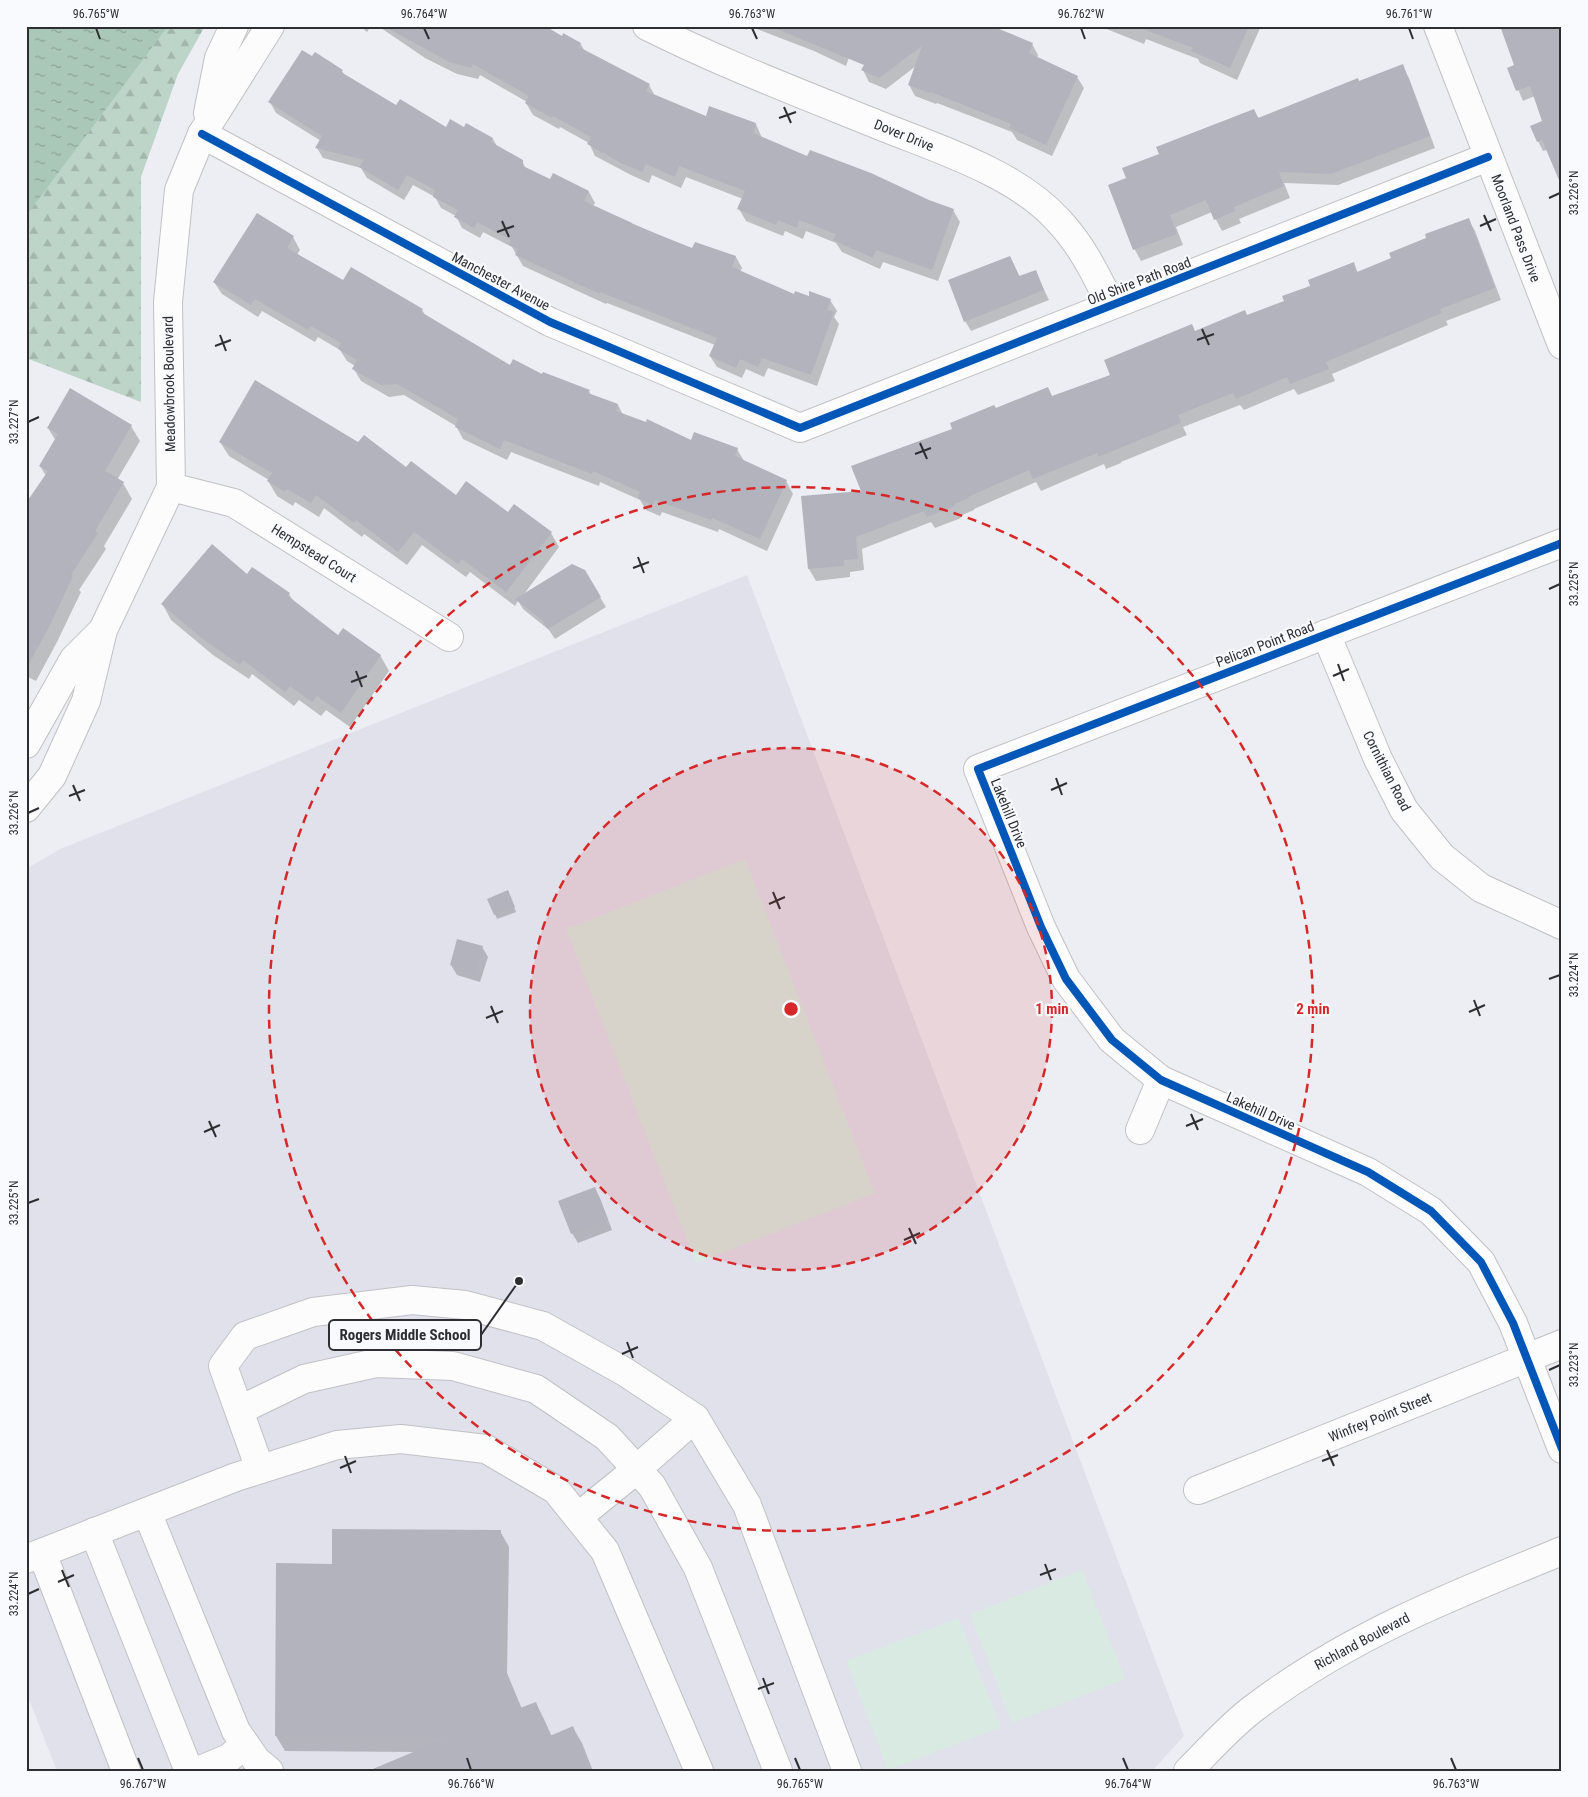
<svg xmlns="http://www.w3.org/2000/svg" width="1588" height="1797" font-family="'Roboto Condensed',sans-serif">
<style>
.built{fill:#e1e1ec}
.forest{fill:url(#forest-firs)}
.green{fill:#d8eae1}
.water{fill:url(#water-ripples)}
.shadow{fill:#0003}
.building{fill:#b3b3bd}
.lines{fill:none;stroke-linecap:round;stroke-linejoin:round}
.minor-casing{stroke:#c1c1c5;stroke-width:30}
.minor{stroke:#fcfcfd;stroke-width:28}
.cycleway-casing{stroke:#f9fafe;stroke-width:11}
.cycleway{stroke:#0057b8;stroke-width:8}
.ticks{fill:none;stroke:#2e2e32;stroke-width:2}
.ring{fill:none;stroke:#d62828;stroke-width:2.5;stroke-dasharray:9 6}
.labels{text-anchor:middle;stroke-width:4.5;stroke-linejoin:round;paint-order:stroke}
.street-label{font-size:14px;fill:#2e2e32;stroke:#f9fafe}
.centre{fill:#d62828;stroke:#f9fafe;stroke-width:2.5}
.ring-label{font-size:15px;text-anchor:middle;font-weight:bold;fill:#d62828;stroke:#f9fafe;stroke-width:4.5;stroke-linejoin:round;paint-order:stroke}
.leader{fill:none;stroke:#2e2e32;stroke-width:2}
.callout-dot{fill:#2e2e32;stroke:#f9fafe;stroke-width:2}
.callout{fill:#f9fafe;stroke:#2e2e32;stroke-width:2}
.callout-label{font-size:15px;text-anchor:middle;font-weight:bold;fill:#2e2e32}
.neatline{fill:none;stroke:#2e2e32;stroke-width:2}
.ticks-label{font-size:12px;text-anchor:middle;fill:#2e2e32}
</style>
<defs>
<pattern id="forest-firs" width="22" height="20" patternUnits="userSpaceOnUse" patternTransform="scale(1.25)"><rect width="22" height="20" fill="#bdd4c8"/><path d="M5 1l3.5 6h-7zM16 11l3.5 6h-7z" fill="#a3b6ac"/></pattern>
<pattern id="water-ripples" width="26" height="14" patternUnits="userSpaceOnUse" patternTransform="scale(1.25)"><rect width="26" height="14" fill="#aac8b7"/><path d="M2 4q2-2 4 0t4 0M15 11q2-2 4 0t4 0" fill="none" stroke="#8ba395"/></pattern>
</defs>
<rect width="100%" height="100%" fill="#edeef3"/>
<path class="built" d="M 747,575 L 1184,1736 L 1152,1771 L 57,1771 L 26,1692 L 26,869 L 60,849 Z"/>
<path class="forest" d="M 26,26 L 205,26 L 178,74 L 141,177 L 141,402 L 26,358 Z"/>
<g class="green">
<path d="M 745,859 L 875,1193 L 696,1263 L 566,929 Z"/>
<path d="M 1082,1570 L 1125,1679 L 1012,1723 L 970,1614 Z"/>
<path d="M 958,1618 L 1001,1727 L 888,1770 L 846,1661 Z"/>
</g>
<path class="water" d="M 26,26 L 168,26 L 26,216 Z"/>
<g class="shadow">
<path d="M 360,26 L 371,26 L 367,32 Z"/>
<path d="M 378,26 L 542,26 L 562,37 L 580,43 L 586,53 L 649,85 L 655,96 L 707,118 L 710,108 L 756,124 L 762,138 L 808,157 L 953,210 L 960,222 L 938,281 L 883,262 L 880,269 L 842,252 L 836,243 L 806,231 L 803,239 L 785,231 L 783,236 L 746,221 L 739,209 L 743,199 L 686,177 L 681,188 L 652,175 L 649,183 L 631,175 L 595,156 L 589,143 L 560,127 L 559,129 L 533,115 L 526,103 L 527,102 L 480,75 L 478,79 L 457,74 L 425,58 Z"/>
<path d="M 739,26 L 748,26 L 747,30 Z"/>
<path d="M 749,26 L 860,26 L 846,66 L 814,51 Z"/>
<path d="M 883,26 L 1032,44 L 1038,55 L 1037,58 L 1077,77 L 1084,88 L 1052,156 L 1017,140 L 1012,132 L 937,103 L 936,104 L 915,96 L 909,85 L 916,66 L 886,89 L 869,82 L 863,70 Z"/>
<path d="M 1103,26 L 1261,26 L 1237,80 L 1200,63 L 1198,59 L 1146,39 L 1144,44 L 1104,28 Z"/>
<path d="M 1562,26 L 1562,187 L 1547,150 L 1543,151 L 1538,141 L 1543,122 L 1535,96 L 1523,101 L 1509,68 L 1516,66 Z"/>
<path d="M 1402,66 L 1409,78 L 1435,148 L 1338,185 L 1284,183 L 1290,198 L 1239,219 L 1241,223 L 1222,231 L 1212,212 L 1176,227 L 1183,245 L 1141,261 L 1135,250 L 1110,186 L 1127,179 L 1160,154 L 1254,110 L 1259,119 Z"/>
<path d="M 342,71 L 345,76 L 397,106 L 446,128 L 465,128 L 493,139 L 498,148 L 522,161 L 526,169 L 551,181 L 589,192 L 595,203 L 593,206 L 693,250 L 696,243 L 736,257 L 742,268 L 740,272 L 795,296 L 830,300 L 837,311 L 834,317 L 839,324 L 817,386 L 768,368 L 764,377 L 746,369 L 742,378 L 717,367 L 710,356 L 715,345 L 607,303 L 606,304 L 523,266 L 512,247 L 483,232 L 480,238 L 462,228 L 456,216 L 441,208 L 435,197 L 413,185 L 404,200 L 367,178 L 361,168 L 323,158 L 317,148 L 321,141 L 276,113 L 270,102 Z"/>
<path d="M 1468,219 L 1475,231 L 1501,300 L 1446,321 L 1448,325 L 1332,374 L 1335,381 L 1298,395 L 1294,389 L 1244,410 L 1240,405 L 1183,427 L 1187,435 L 1121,462 L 1121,463 L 1106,469 L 1104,464 L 1041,491 L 1036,482 L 974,509 L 974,510 L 960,516 L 961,518 L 935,528 L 931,522 L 862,549 L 864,570 L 850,572 L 850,577 L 816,581 L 809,569 L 862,492 L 953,429 L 996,410 L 1052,397 L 1112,376 L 1196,332 L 1247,316 L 1286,301 L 1353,264 L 1358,273 L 1392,259 Z"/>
<path d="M 293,237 L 300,250 L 297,255 L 344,282 L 422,310 L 426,316 L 510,366 L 589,391 L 591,396 L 618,405 L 623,415 L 692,442 L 737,449 L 744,461 L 786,481 L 793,494 L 767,551 L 719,529 L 718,532 L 662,512 L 660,516 L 646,510 L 640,500 L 600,482 L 599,486 L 511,452 L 507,460 L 463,439 L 456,426 L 404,395 L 389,397 L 361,381 L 354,369 L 355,366 L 347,361 L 340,350 L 318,337 L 315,342 L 262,311 L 258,317 L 222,294 L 214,282 Z"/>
<path d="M 1010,257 L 1020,277 L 1035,271 L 1049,300 L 971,331 L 965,321 Z"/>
<path d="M 131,426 L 140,441 L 117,480 L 123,483 L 132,499 L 104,546 L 106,549 L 79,590 L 81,592 L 57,642 L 36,681 L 26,676 L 26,505 L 46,476 L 40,466 L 56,441 L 48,428 Z"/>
<path d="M 220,442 L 358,444 L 456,497 L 509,514 L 551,533 L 559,547 L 522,597 L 584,571 L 606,607 L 555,639 L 549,630 L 523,609 L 518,601 L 515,606 L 470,572 L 466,577 L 422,545 L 407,565 L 364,534 L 362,537 L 324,508 L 319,517 L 295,502 L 293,506 L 277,496 L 268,481 L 269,480 L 229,456 Z"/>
<path d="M 253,569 L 289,594 L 294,602 L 338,637 L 380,655 L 389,671 L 350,727 L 326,710 L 321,716 L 299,700 L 294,706 L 252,674 L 249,679 L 213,655 L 171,620 L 163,605 L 247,576 Z"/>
<path d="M 510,896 L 516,912 L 497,919 L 489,899 Z"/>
<path d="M 482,947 L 488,957 L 480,982 L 457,975 L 451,965 Z"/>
<path d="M 594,1188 L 600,1198 L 612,1230 L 578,1243 L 572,1233 Z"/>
<path d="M 500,1531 L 509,1547 L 507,1673 L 522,1709 L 536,1704 L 544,1719 L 552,1737 L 573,1728 L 582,1743 L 593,1771 L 369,1771 L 416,1752 L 285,1751 L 276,1736 L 333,1565 Z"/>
</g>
<g class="building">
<path d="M 384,26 L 545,26 L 562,36 L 563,33 L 581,43 L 579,47 L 650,84 L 646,91 L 706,116 L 709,106 L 756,123 L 753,133 L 807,156 L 810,150 L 871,173 L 929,200 L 954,209 L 932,270 L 876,250 L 873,258 L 833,240 L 836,234 L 799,220 L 797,228 L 778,220 L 776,225 L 737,209 L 745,191 L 679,166 L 675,177 L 646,164 L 642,172 L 623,164 L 587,144 L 591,137 L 553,116 L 552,118 L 525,103 L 529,96 L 473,64 L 471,68 L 449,62 Z"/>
<path d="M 774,26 L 992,26 L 1033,43 L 1029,53 L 1078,76 L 1046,145 L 1009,128 L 1011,124 L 931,92 L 930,93 L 908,85 L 922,46 L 879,78 L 861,70 L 864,65 L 774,28 Z"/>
<path d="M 1140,26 L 1249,26 L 1230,68 L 1191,51 L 1193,48 L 1140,28 Z"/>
<path d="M 1500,26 L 1562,26 L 1562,187 L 1542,140 L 1537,142 L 1530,126 L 1542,121 L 1530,86 L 1516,91 L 1507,68 L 1514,65 Z"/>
<path d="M 302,50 L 312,56 L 315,52 L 343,70 L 341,72 L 396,105 L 400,99 L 446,127 L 450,119 L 464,127 L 466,123 L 493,138 L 491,142 L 523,160 L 523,166 L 550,179 L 553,173 L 589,191 L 584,201 L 632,223 L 632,224 L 692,248 L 695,242 L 736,256 L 732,267 L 794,294 L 795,291 L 809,296 L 809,291 L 831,299 L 827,310 L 834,312 L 811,375 L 762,358 L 758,367 L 740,359 L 736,368 L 709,356 L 717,338 L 600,292 L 600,294 L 515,255 L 518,249 L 509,245 L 511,240 L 477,222 L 474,228 L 454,217 L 458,210 L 433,197 L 435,190 L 407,175 L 398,190 L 359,167 L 364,160 L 315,148 L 322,136 L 268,102 Z"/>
<path d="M 1403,64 L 1430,136 L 1331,174 L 1279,172 L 1284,186 L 1234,207 L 1235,211 L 1214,220 L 1206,200 L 1170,215 L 1177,234 L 1133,250 L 1108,185 L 1126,178 L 1122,168 L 1159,154 L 1156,147 L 1254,109 L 1258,118 L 1358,78 L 1359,81 Z"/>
<path d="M 257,213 L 294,236 L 287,248 L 343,280 L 351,267 L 423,309 L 421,312 L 510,365 L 513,359 L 542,374 L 543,372 L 590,390 L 588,393 L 618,404 L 616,411 L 646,422 L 647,419 L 691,440 L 694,432 L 738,448 L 735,456 L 787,480 L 760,539 L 712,518 L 711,520 L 655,500 L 653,505 L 638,498 L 640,492 L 593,471 L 592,474 L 504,440 L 500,449 L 455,427 L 458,419 L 397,384 L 381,385 L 352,369 L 357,360 L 338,349 L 341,343 L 311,326 L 308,330 L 255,299 L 251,305 L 213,282 Z"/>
<path d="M 1469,218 L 1495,288 L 1440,309 L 1442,313 L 1326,362 L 1329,369 L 1290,384 L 1287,377 L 1236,399 L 1233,393 L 1178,415 L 1181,423 L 1098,457 L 1097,453 L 1033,479 L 1029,470 L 968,497 L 969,498 L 954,504 L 955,506 L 927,517 L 924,511 L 856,537 L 858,559 L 844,560 L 844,566 L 808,569 L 801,496 L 861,491 L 851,466 L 952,429 L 950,423 L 994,405 L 996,408 L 1048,387 L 1052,396 L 1110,375 L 1104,360 L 1192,324 L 1195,331 L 1245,310 L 1247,315 L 1284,301 L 1282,296 L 1310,286 L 1308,280 L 1354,262 L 1357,272 L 1391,258 L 1389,253 L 1426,238 L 1425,234 Z"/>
<path d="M 1010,256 L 1019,276 L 1036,270 L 1044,290 L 964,322 L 948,280 Z"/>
<path d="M 255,380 L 358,442 L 364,435 L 406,467 L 411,461 L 456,495 L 466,481 L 508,512 L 514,504 L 552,532 L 506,592 L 462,559 L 458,564 L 414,532 L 398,552 L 356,520 L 354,523 L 316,495 L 311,503 L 287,489 L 285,492 L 267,481 L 272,473 L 219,442 Z"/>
<path d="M 70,388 L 132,425 L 105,471 L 124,482 L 95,531 L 98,533 L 71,575 L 73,576 L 49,627 L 26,669 L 26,503 L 48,471 L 39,466 L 58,434 L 47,428 Z"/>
<path d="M 212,544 L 247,574 L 252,567 L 290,593 L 288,596 L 338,635 L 343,628 L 381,655 L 341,713 L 317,696 L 312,702 L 290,686 L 285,692 L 243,660 L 240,665 L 203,639 L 161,604 Z"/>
<path d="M 572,564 L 585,570 L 601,597 L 548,629 L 542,620 L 515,599 Z"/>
<path d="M 508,890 L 515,907 L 494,915 L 487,899 Z"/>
<path d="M 457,939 L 483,946 L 475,973 L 450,965 Z"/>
<path d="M 595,1187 L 608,1220 L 571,1234 L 558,1201 Z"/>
<path d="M 332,1529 L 501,1530 L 499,1656 L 520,1708 L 536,1702 L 550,1736 L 573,1726 L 591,1771 L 368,1771 L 449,1737 L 275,1736 L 276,1563 L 332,1564 Z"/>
</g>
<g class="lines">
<g class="minor-casing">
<g id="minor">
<path d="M 647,26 C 723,64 802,94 881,126 C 938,149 1015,173 1057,219 C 1082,245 1095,273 1111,305"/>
<path d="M 1438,26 L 1562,345"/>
<path d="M 208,113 L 219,58 L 234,26"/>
<path d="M 202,134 L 550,322 L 800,428 L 1488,157"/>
<path d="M 171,487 L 234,503 L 449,637"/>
<path d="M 1562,543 L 978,769 L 1041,927 L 1066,979 L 1112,1040 L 1161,1080 L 1368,1172 L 1431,1211 L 1481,1262 L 1513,1323 L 1562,1449"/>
<path d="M 1326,634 L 1378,759 L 1404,810 L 1442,857 L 1481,888 L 1562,925"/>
<path d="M 26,744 L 74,659 L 103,630"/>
<path d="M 26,808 L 52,776 L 86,701 L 103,630 L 171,487 L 168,302 L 179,190 L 202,134 L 270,26"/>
<path d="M 1140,1130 L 1161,1080"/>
<path d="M 240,1410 L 304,1379 L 376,1363 L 453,1366 L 536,1389 L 607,1437 L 652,1486 L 698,1568 L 778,1771"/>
<path d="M 260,1469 L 223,1366 L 245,1336 L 313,1312 L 412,1300 L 465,1305 L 543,1326 L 625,1372 L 695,1418 L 747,1505 L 847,1771"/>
<path d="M 1198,1490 L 1562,1344"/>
<path d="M 147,1512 L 236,1731 L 256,1760 L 269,1771"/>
<path d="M 578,1517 L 637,1469 L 695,1418"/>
<path d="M 94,1532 L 189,1771"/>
<path d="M 42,1553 L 126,1771"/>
<path d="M 26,1559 L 236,1477 L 337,1445 L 401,1439 L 486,1449 L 556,1490 L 605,1551 L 699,1771"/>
<path d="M 198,1771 L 229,1758 L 245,1744"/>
<path d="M 1188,1771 C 1208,1751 1232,1724 1254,1708 C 1349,1636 1453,1595 1562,1551"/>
</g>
</g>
<use href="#minor" class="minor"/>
<g class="cycleway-casing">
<g id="cycleway">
<path d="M 202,134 L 550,322 L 800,428 L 1488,157"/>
<path d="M 1562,543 L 978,769 L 1041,927 L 1066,979 L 1112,1040 L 1161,1080 L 1368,1172 L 1431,1211 L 1481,1262 L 1513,1323 L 1562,1449"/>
</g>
</g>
<use href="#cycleway" class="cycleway"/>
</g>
<path class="ticks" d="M 96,28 L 100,39M 424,28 L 429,39M 752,28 L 757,39M 1081,28 L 1085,39M 1409,28 L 1413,39M 784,107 L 791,123M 779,118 L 796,112M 1549,198 L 1560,193M 1484,215 L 1491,231M 502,221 L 509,237M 1480,226 L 1496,219M 497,232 L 514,226M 1202,329 L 1209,345M 220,335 L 226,351M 1197,340 L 1214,334M 215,346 L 231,340M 28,422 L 39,417M 920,443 L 927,459M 915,454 L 931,448M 638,557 L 644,573M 633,568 L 649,562M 1549,589 L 1560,584M 1338,664 L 1344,681M 356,671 L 362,687M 1333,676 L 1349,669M 351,682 L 367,676M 1056,778 L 1062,795M 73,785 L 80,801M 1051,790 L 1067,783M 69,796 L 85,790M 28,813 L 39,808M 773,892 L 780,909M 769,904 L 785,897M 1549,979 L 1560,975M 1474,1000 L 1480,1016M 491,1006 L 498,1023M 1469,1012 L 1485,1005M 486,1018 L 503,1011M 1191,1114 L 1198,1130M 209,1121 L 216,1137M 1186,1126 L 1203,1119M 204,1132 L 220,1125M 28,1203 L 39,1199M 909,1228 L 916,1244M 904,1240 L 920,1233M 627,1342 L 633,1358M 622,1354 L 638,1347M 1549,1370 L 1560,1365M 1327,1450 L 1334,1466M 345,1456 L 351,1473M 1322,1461 L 1338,1455M 340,1468 L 356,1461M 1045,1564 L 1051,1580M 62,1570 L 69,1587M 1040,1575 L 1056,1569M 58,1582 L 74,1575M 28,1594 L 39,1589M 763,1678 L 769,1694M 758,1689 L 774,1683M 138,1758 L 143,1770M 467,1758 L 471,1770M 795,1758 L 800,1770M 1123,1758 L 1128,1770M 1451,1758 L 1456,1770"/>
<circle cx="791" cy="1009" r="261" fill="#d62828" fill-opacity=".12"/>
<g class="ring">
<circle cx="791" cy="1009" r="261"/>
<circle cx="791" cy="1009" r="522"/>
</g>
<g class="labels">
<g class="street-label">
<text transform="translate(904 135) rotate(22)" y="5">Dover Drive</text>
<text transform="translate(1516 228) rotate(69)" y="5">Moorland Pass Drive</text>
<text transform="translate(501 281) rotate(28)" y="5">Manchester Avenue</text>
<text transform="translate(1139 281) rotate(-21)" y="5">Old Shire Path Road</text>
<text transform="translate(169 384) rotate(-91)" y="5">Meadowbrook Boulevard</text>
<text transform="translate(314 553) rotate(32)" y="5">Hempstead Court</text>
<text transform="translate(1265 644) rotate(-21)" y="5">Pelican Point Road</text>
<text transform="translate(1387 771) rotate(63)" y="5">Cornithian Road</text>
<text transform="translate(1009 813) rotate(68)" y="5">Lakehill Drive</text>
<text transform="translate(1261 1111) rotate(24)" y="5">Lakehill Drive</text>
<text transform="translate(1380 1417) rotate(-22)" y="5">Winfrey Point Street</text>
<text transform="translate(1362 1641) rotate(-28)" y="5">Richland Boulevard</text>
</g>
</g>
<circle cx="791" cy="1009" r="8" class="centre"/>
<g class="ring-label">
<text x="1052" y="1014">1 min</text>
<text x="1313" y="1014">2 min</text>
</g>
<path class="leader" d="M519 1281L481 1335"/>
<circle class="callout-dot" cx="519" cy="1281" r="5"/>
<rect class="callout" x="329" y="1320" width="152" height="30" rx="5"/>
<g class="callout-label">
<text x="405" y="1340">Rogers Middle School</text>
</g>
<rect width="1588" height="1797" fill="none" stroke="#f9fafe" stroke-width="55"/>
<rect x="28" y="28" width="1532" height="1742" class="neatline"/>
<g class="ticks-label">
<text x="96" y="18">96.765°W</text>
<text x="424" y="18">96.764°W</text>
<text x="752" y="18">96.763°W</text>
<text x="1081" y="18">96.762°W</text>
<text x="1409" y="18">96.761°W</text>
<text transform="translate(1574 193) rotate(-90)" y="4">33.226°N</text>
<text transform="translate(14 422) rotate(-90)" y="4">33.227°N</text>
<text transform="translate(1574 584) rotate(-90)" y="4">33.225°N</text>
<text transform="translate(14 813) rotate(-90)" y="4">33.226°N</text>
<text transform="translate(1574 975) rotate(-90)" y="4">33.224°N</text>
<text transform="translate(14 1203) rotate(-90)" y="4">33.225°N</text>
<text transform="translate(1574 1365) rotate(-90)" y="4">33.223°N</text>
<text transform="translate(14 1594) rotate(-90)" y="4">33.224°N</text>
<text x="143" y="1788">96.767°W</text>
<text x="471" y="1788">96.766°W</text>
<text x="800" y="1788">96.765°W</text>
<text x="1128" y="1788">96.764°W</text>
<text x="1456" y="1788">96.763°W</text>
</g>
</svg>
